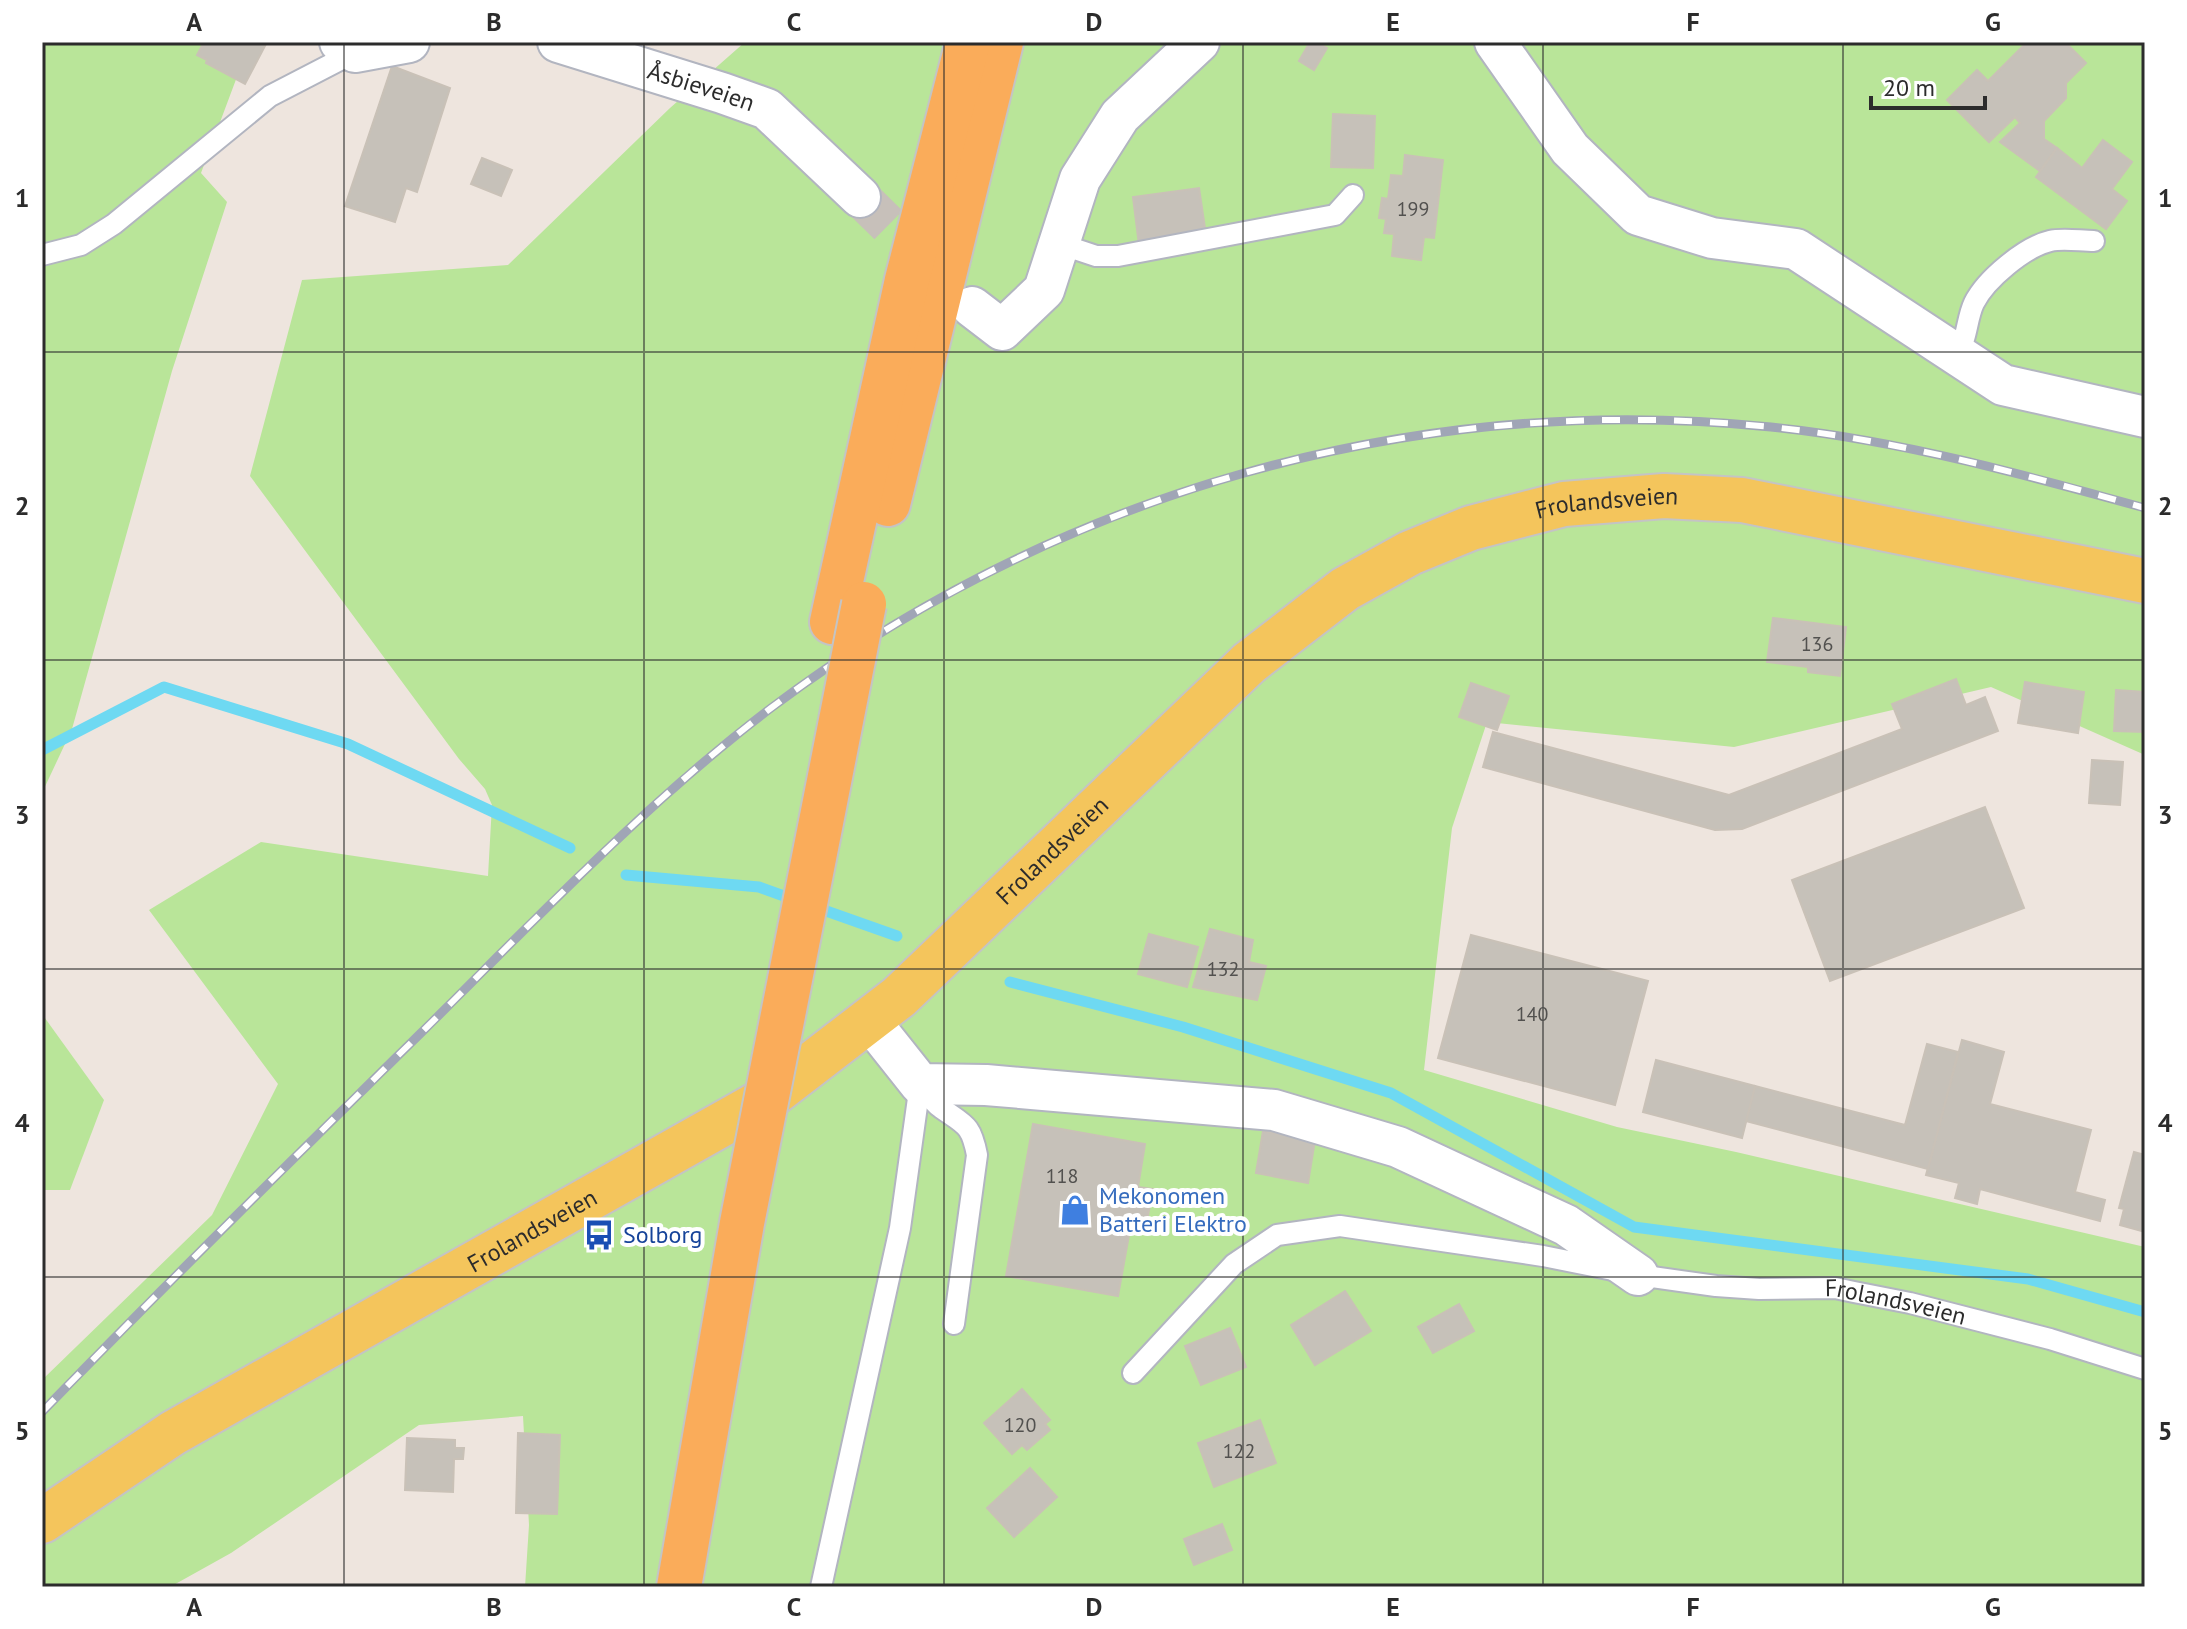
<svg xmlns="http://www.w3.org/2000/svg" width="2187" height="1629" font-family="'PT Sans',sans-serif">
<style>
.green{fill:#b9e599}
.lines{fill:none;stroke-linecap:round;stroke-linejoin:round}
.stream{stroke:#6ed9f2;stroke-width:11}
.building{fill:#c6c1b9;stroke:#c9c1b7;stroke-width:2}
.minor-tunnel{stroke:#c7c0ba;stroke-width:40;stroke-dasharray:40 20;stroke-linecap:butt}
.service-casing{stroke:#b2b5c0;stroke-width:24}
.minor-casing{stroke:#b2b5c0;stroke-width:44}
.primary-casing{stroke:#c4c4c4;stroke-width:48}
.trunk-casing{stroke:#c4c4c4;stroke-width:48}
.service{stroke:#fff;stroke-width:20}
.minor{stroke:#fff;stroke-width:40}
.primary{stroke:#f4c55c;stroke-width:44}
.trunk{stroke:#faac5a;stroke-width:44}
.rail-casing{stroke:#a0a5b6;stroke-width:9}
.rail{stroke:#fff;stroke-width:6;stroke-dasharray:18;stroke-linecap:butt}
.trunk-bridge-casing{stroke:#c4c4c4;stroke-width:48;stroke-linecap:butt}
.trunk-bridge{stroke:#faac5a;stroke-width:44}
.grid{fill:none;stroke:#2c2c2c;stroke-width:2;stroke-opacity:0.55}
.labels{text-anchor:middle;stroke-width:8;stroke-linejoin:round;paint-order:stroke}
.number-label{font-size:20px;fill:#52514f}
.street-label{font-size:24px;fill:#2c2c2c;stroke:#fff}
.shop-label{font-size:24px;fill:#366cbe;stroke:#fff;text-anchor:start}
.transit-label{font-size:24px;fill:#164399;stroke:#fff;text-anchor:start}
.neatline{fill:none;stroke:#2c2c2c;stroke-width:3}
.grid-label{font-size:26px;text-anchor:middle;font-weight:bold;fill:#2c2c2c}
</style>
<rect width="100%" height="100%" fill="#eee5de"/>
<g class="green">
<path d="M 42,42 L 250,42 L 201,173 L 227,202 L 172,371 L 72,729 L 42,793 Z"/>
<path d="M 745,42 L 2145,42 L 2145,755 L 1991,687 L 1734,747 L 1487,722 L 1452,828 L 1424,1070 L 1617,1127 L 1736,1152 L 2145,1247 L 2145,1587 L 525,1587 L 529,1525 L 523,1416 L 419,1425 L 231,1553 L 170,1587 L 42,1587 L 42,1380 L 212,1215 L 278,1084 L 149,910 L 261,842 L 488,876 L 492,805 L 485,789 L 459,759 L 250,476 L 302,280 L 508,265 L 670,108 Z"/>
<path d="M 42,1014 L 104,1100 L 70,1190 L 42,1190 Z"/>
</g>
<g class="lines">
<g class="stream">
<path d="M 42,750 L 164,687 L 348,744 L 570,848"/>
<path d="M 626,875 L 759,887 L 795,900"/>
<path d="M 815,907 L 897,936"/>
<path d="M 1010,982 L 1183,1027 L 1391,1093 L 1634,1227 L 2028,1279 L 2145,1312"/>
</g>
</g>
<g class="building">
<path d="M 204,42 L 267,42 L 245,84 L 206,63 L 207,60 L 197,55 Z"/>
<path d="M 1310,42 L 1317,42 L 1327,48 L 1314,70 L 1299,61 Z"/>
<path d="M 2027,42 L 2065,42 L 2086,63 L 2066,83 L 2066,98 L 2044,121 L 2044,139 L 2057,148 L 2040,171 L 2000,142 L 2020,123 L 2015,117 L 1989,142 L 1947,100 L 1977,70 L 1988,81 Z"/>
<path d="M 392,66 L 450,88 L 417,192 L 406,188 L 395,222 L 345,206 Z"/>
<path d="M 1333,114 L 1375,116 L 1373,168 L 1331,167 Z"/>
<path d="M 2103,140 L 2132,162 L 2112,189 L 2127,201 L 2106,229 L 2036,177 L 2057,148 L 2082,168 Z"/>
<path d="M 1405,155 L 1443,160 L 1434,238 L 1424,237 L 1421,260 L 1392,256 L 1394,234 L 1384,233 L 1386,219 L 1379,218 L 1382,198 L 1388,199 L 1391,175 L 1403,176 Z"/>
<path d="M 482,158 L 512,170 L 501,196 L 471,184 Z"/>
<path d="M 1199,188 L 1206,235 L 1139,245 L 1133,197 Z"/>
<path d="M 1773,618 L 1846,627 L 1840,676 L 1808,672 L 1808,667 L 1767,662 Z"/>
<path d="M 1956,679 L 1966,705 L 1985,697 L 1998,731 L 1742,829 L 1715,830 L 1483,767 L 1493,732 L 1729,795 L 1902,729 L 1892,704 Z"/>
<path d="M 2025,682 L 2084,692 L 2078,733 L 2018,723 Z"/>
<path d="M 1471,683 L 1509,696 L 1497,730 L 1459,717 Z"/>
<path d="M 2116,690 L 2145,692 L 2145,732 L 2114,731 Z"/>
<path d="M 2092,760 L 2123,762 L 2120,805 L 2089,803 Z"/>
<path d="M 1985,807 L 2024,908 L 1830,981 L 1792,880 Z"/>
<path d="M 1210,929 L 1253,940 L 1249,962 L 1266,966 L 1257,1000 L 1193,987 Z"/>
<path d="M 1149,934 L 1198,947 L 1187,987 L 1138,974 Z"/>
<path d="M 1471,935 L 1648,981 L 1615,1105 L 1438,1058 Z"/>
<path d="M 1962,1040 L 2004,1052 L 1990,1104 L 2091,1130 L 2075,1192 L 2105,1200 L 2100,1221 L 1980,1189 L 1977,1204 L 1955,1198 L 1959,1183 L 1926,1175 Z"/>
<path d="M 1927,1044 L 1958,1052 L 1928,1169 L 1746,1121 L 1755,1086 L 1905,1125 Z"/>
<path d="M 1656,1060 L 1755,1086 L 1742,1138 L 1643,1112 Z"/>
<path d="M 1033,1124 L 1145,1144 L 1138,1187 L 1153,1189 L 1146,1226 L 1131,1224 L 1118,1296 L 1006,1276 Z"/>
<path d="M 1263,1131 L 1315,1140 L 1308,1183 L 1256,1173 Z"/>
<path d="M 2134,1152 L 2145,1155 L 2145,1232 L 2120,1225 L 2124,1209 L 2119,1208 Z"/>
<path d="M 1345,1291 L 1371,1331 L 1315,1365 L 1291,1325 Z"/>
<path d="M 1459,1304 L 1474,1331 L 1433,1353 L 1418,1327 Z"/>
<path d="M 1230,1328 L 1246,1367 L 1201,1385 L 1185,1346 Z"/>
<path d="M 1022,1389 L 1050,1420 L 1045,1424 L 1050,1430 L 1027,1450 L 1022,1445 L 1012,1454 L 984,1423 Z"/>
<path d="M 1260,1420 L 1276,1463 L 1214,1487 L 1198,1443 Z"/>
<path d="M 518,1433 L 560,1435 L 557,1514 L 516,1513 Z"/>
<path d="M 407,1438 L 455,1440 L 455,1448 L 464,1448 L 463,1459 L 454,1459 L 453,1492 L 405,1490 Z"/>
<path d="M 1030,1468 L 1057,1497 L 1014,1537 L 987,1508 Z"/>
<path d="M 1222,1524 L 1232,1550 L 1194,1565 L 1184,1539 Z"/>
</g>
<g class="lines">
<path class="minor-tunnel" d="M 860,197 L 935,271"/>
<g class="service-casing">
<g id="service">
<path d="M 1060,244 L 1096,256 L 1118,256 L 1335,215 L 1353,195"/>
<path d="M 42,255 L 81,245 L 114,224 L 270,96 L 355,52"/>
<path d="M 1956,355 C 1968,339 1966,320 1974,303 C 1986,279 2025,247 2050,241 C 2063,238 2080,241 2094,241"/>
<path d="M 920,1084 C 926,1092 933,1103 941,1108 C 965,1125 971,1124 977,1155 L 954,1324"/>
<path id="s1" d="M 1133,1373 L 1234,1264 L 1277,1235 L 1340,1226 L 1543,1256 L 1638,1275 L 1716,1286 L 1759,1289 L 1835,1288 L 1854,1292 L 1910,1303 L 2050,1339 L 2145,1369"/>
<path d="M 821,1587 L 900,1228 L 920,1084"/>
</g>
</g>
<g class="minor-casing">
<g id="minor">
<path d="M 340,42 L 355,52 L 409,42"/>
<path id="s2" d="M 558,42 L 722,93 L 767,109 L 860,197"/>
<path d="M 1495,42 L 1570,149 L 1638,215 L 1712,238 L 1796,249 L 2003,385 L 2145,417"/>
<path d="M 972,307 L 1002,330 L 1044,290 L 1080,179 L 1120,116 L 1199,42"/>
<path d="M 870,1021 L 920,1084 L 986,1085 L 1274,1110 L 1398,1147 L 1566,1225 L 1638,1275"/>
</g>
</g>
<g class="primary-casing">
<g id="primary">
<path id="s3" d="M 42,1521 L 173,1433 L 765,1100 L 899,997 L 1249,663 L 1345,589 L 1410,553 L 1471,528 L 1564,504 L 1664,496 L 1742,500 L 2145,581"/>
</g>
</g>
<g class="trunk-casing">
<g id="trunk">
<path d="M 888,504 L 1001,42"/>
<path d="M 832,622 L 907,280 L 968,42"/>
</g>
</g>
<use href="#service" class="service"/>
<use href="#minor" class="minor"/>
<use href="#primary" class="primary"/>
<use href="#trunk" class="trunk"/>
<g class="rail-casing">
<path id="rail" d="M 42,1412 C 168,1282 297,1155 427,1027 C 537,918 647,802 771,708 C 1058,492 1413,391 1771,427 C 1899,440 2022,474 2145,508"/>
</g>
<use href="#rail" class="rail"/>
<g class="trunk-bridge-casing">
<path id="trunk-bridge" d="M 679,1587 L 742,1223 L 864,604"/>
</g>
<use href="#trunk-bridge" class="trunk-bridge"/>
</g>
<path class="grid" d="M 344,42 L 344,1587M 644,42 L 644,1587M 944,42 L 944,1587M 1243,42 L 1243,1587M 1543,42 L 1543,1587M 1843,42 L 1843,1587M 42,352 L 2145,352M 42,660 L 2145,660M 42,969 L 2145,969M 42,1277 L 2145,1277"/>
<defs>
<g id="shop-bare" transform="scale(2.4)"><path d="M-5-2.5h2.3a2.7 3.5 0 0 1 5.4 0H5L5.5 6h-11ZM-1.5-2.5h3a1.5 2.3 0 0 0-3 0Z" fill="#3f7fe0" stroke="#fff" stroke-width="2.5" paint-order="stroke"/></g>
<g id="bus-bare" transform="scale(2.4)"><path d="M-5-6H5V4H4V6H2V4H-2V6H-4V4H-5ZM-3.5-4V0h7V-4ZM-3.5 1.2v1.5H-2V1.2ZM2 1.2v1.5H3.5V1.2Z" fill="#1a4fb4" stroke="#fff" stroke-width="2.5" paint-order="stroke"/></g>
</defs>
<g fill-rule="evenodd">
<use href="#shop-bare" x="1075" y="1210"/>
<use href="#bus-bare" x="599" y="1235"/>
</g>
<g class="labels">
<g class="number-label">
<text x="1413" y="216">199</text>
<text x="1817" y="651">136</text>
<text x="1223" y="976">132</text>
<text x="1532" y="1021">140</text>
<text x="1062" y="1183">118</text>
<text x="1020" y="1432">120</text>
<text x="1239" y="1458">122</text>
</g>
<g class="street-label">
<text dy="8" stroke="none"><textPath href="#s2" startOffset="150">Åsbieveien</textPath></text>
<text dy="8" stroke="none"><textPath href="#s3" startOffset="1890">Frolandsveien</textPath></text>
<text dy="8" stroke="none"><textPath href="#s3" startOffset="1218">Frolandsveien</textPath></text>
<text dy="8" stroke="none"><textPath href="#s3" startOffset="570">Frolandsveien</textPath></text>
<text dy="8" stroke="none"><textPath href="#s1" startOffset="826">Frolandsveien</textPath></text>
</g>
<g class="shop-label">
<text x="1099" y="1204">Mekonomen<tspan x="1099" dy="28">Batteri Elektro</tspan></text>
</g>
<g class="transit-label">
<text x="623" y="1243">Solborg</text>
</g>
</g>
<rect width="2187" height="1629" fill="none" stroke="#ffffff" stroke-width="88"/>
<path d="M1871 96v12h114v-12" fill="none" stroke="#2c2c2c" stroke-width="4"/>
<text x="1883" y="96" font-size="24" fill="#2c2c2c" stroke="#ffffff" stroke-width="6" paint-order="stroke">20 m</text>
<rect x="44" y="44" width="2099" height="1541" class="neatline"/>
<g class="grid-label">
<text x="194" y="31">A</text>
<text x="494" y="31">B</text>
<text x="794" y="31">C</text>
<text x="1094" y="31">D</text>
<text x="1393" y="31">E</text>
<text x="1693" y="31">F</text>
<text x="1993" y="31">G</text>
<text x="22" y="207">1</text>
<text x="2165" y="207">1</text>
<text x="22" y="515">2</text>
<text x="2165" y="515">2</text>
<text x="22" y="824">3</text>
<text x="2165" y="824">3</text>
<text x="22" y="1132">4</text>
<text x="2165" y="1132">4</text>
<text x="22" y="1440">5</text>
<text x="2165" y="1440">5</text>
<text x="194" y="1616">A</text>
<text x="494" y="1616">B</text>
<text x="794" y="1616">C</text>
<text x="1094" y="1616">D</text>
<text x="1393" y="1616">E</text>
<text x="1693" y="1616">F</text>
<text x="1993" y="1616">G</text>
</g>
</svg>
